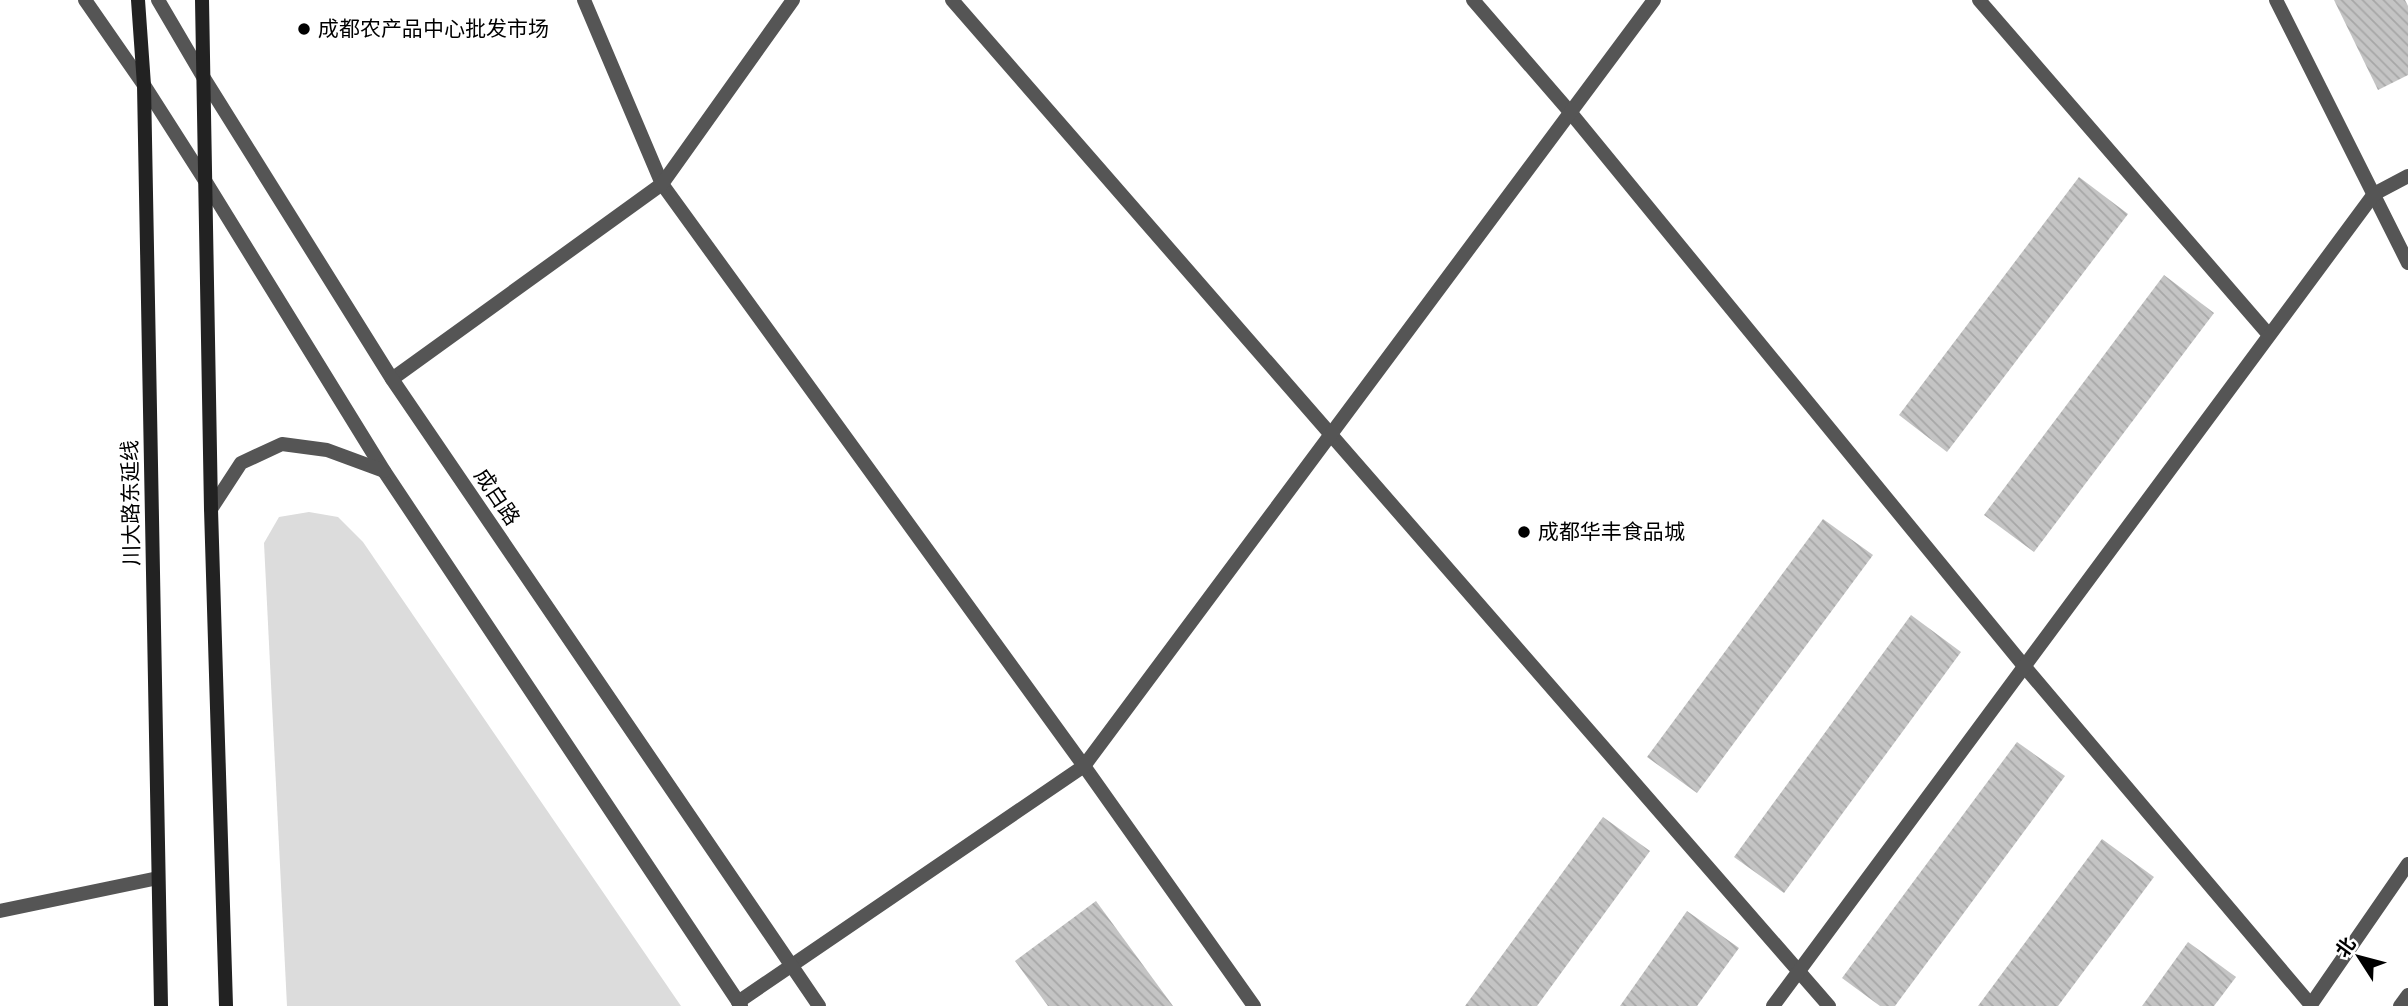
<svg xmlns="http://www.w3.org/2000/svg" width="2408" height="1006" font-family="Arial,'Noto Sans SC',sans-serif">
<style>
.green{fill:#dcdcdc}
.building{fill:url(#building-back-hatch)}
.lines{fill:none;stroke-linecap:round;stroke-linejoin:round}
.service{stroke:#555;stroke-width:14}
.minor{stroke:#555;stroke-width:14}
.tertiary{stroke:#555;stroke-width:14}
.secondary{stroke:#222;stroke-width:14}
.poi-dot{fill:#000;stroke:#fff;stroke-width:2.5}
.labels{text-anchor:middle;stroke-width:5;stroke-linejoin:round;paint-order:stroke}
.poi-label{font-size:21px;fill:#000;stroke:#fff;text-anchor:start}
.street-label{font-size:21px;fill:#000;stroke:#fff}
</style>
<defs>
<pattern id="building-back-hatch" width="6" height="6" patternUnits="userSpaceOnUse" patternTransform="scale(1.75)"><rect width="6" height="6" fill="#c4c4c4"/><path d="M-1 5l2 2M0 0l6 6M5-1l2 2" fill="none" stroke="#a7a7a7"/></pattern>
</defs>
<rect width="100%" height="100%" fill="#fff"/>
<path class="green" d="M 309,512 L 338,517 L 363,542 L 681,1006 L 287,1006 L 264,543 L 279,517 Z"/>
<g class="building">
<path d="M 2334,0 L 2405,0 L 2408,6 L 2408,75 L 2378,90 Z"/>
<path d="M 2079,177 L 2128,214 L 1947,452 L 1899,415 Z"/>
<path d="M 2164,275 L 2214,313 L 2034,552 L 1984,515 Z"/>
<path d="M 1823,519 L 1873,555 L 1697,793 L 1647,757 Z"/>
<path d="M 1911,615 L 1961,652 L 1784,893 L 1734,857 Z"/>
<path d="M 2017,742 L 2065,776 L 1895,1006 L 1880,1006 L 1842,978 Z"/>
<path d="M 1603,817 L 1650,851 L 1537,1006 L 1465,1006 Z"/>
<path d="M 2102,839 L 2154,877 L 2058,1006 L 1978,1006 Z"/>
<path d="M 1096,901 L 1173,1006 L 1048,1006 L 1015,961 Z"/>
<path d="M 1687,911 L 1739,948 L 1697,1006 L 1620,1006 Z"/>
<path d="M 2188,942 L 2236,977 L 2214,1006 L 2142,1006 Z"/>
</g>
<g class="lines">
<g class="service">
<path d="M 584,0 L 662,184 L 1084,766 L 1254,1006"/>
<path d="M 952,0 L 1829,1006"/>
<path d="M 1473,0 L 1570,112 L 2024,666 L 2311,1005"/>
<path d="M 1979,0 L 2269,335"/>
<path d="M 2276,0 L 2408,263"/>
<path d="M 392,379 L 662,184 L 793,0"/>
<path d="M 738,1002 L 1084,766 L 1654,0"/>
<path d="M 1773,1006 L 2374,194 L 2408,176"/>
<path d="M 2310,1006 L 2408,864"/>
</g>
<path class="minor" d="M 0,911 L 158,878"/>
<g class="tertiary">
<path d="M 85,0 L 144,85 L 204,179 L 384,471 L 741,1006"/>
<path d="M 158,0 L 202,75 L 392,379 L 819,1006"/>
<path d="M 211,509 L 241,463 L 282,444 L 327,450 L 384,471"/>
<path d="M 2400,1006 L 2408,995"/>
</g>
<g class="secondary">
<path d="M 138,0 L 144,85 L 161,1006"/>
<path d="M 202,0 L 211,509 L 226,1006"/>
</g>
</g>
<g class="poi-dot">
<circle cx="304" cy="29" r="7"/>
<circle cx="1524" cy="532" r="7"/>
</g>
<g class="labels">
<g class="poi-label">
<text x="318" y="36">成都农产品中心批发市场</text>
<text x="1538" y="539">成都华丰食品城</text>
</g>
<g class="street-label">
<text transform="translate(497 497) rotate(56)" y="7">成白路</text>
<text transform="translate(131 503) rotate(-91)" y="7">川大路东延线</text>
</g>
</g>
<g transform="translate(2359 957) rotate(306)" stroke="#ffffff" stroke-width="5" paint-order="stroke">
<path d="M0-5L12 26L0 18L-12 26Z" fill="#000000"/>
<text y="-10" font-size="19" font-weight="bold" text-anchor="middle" fill="#000000">北</text>
</g>
</svg>
